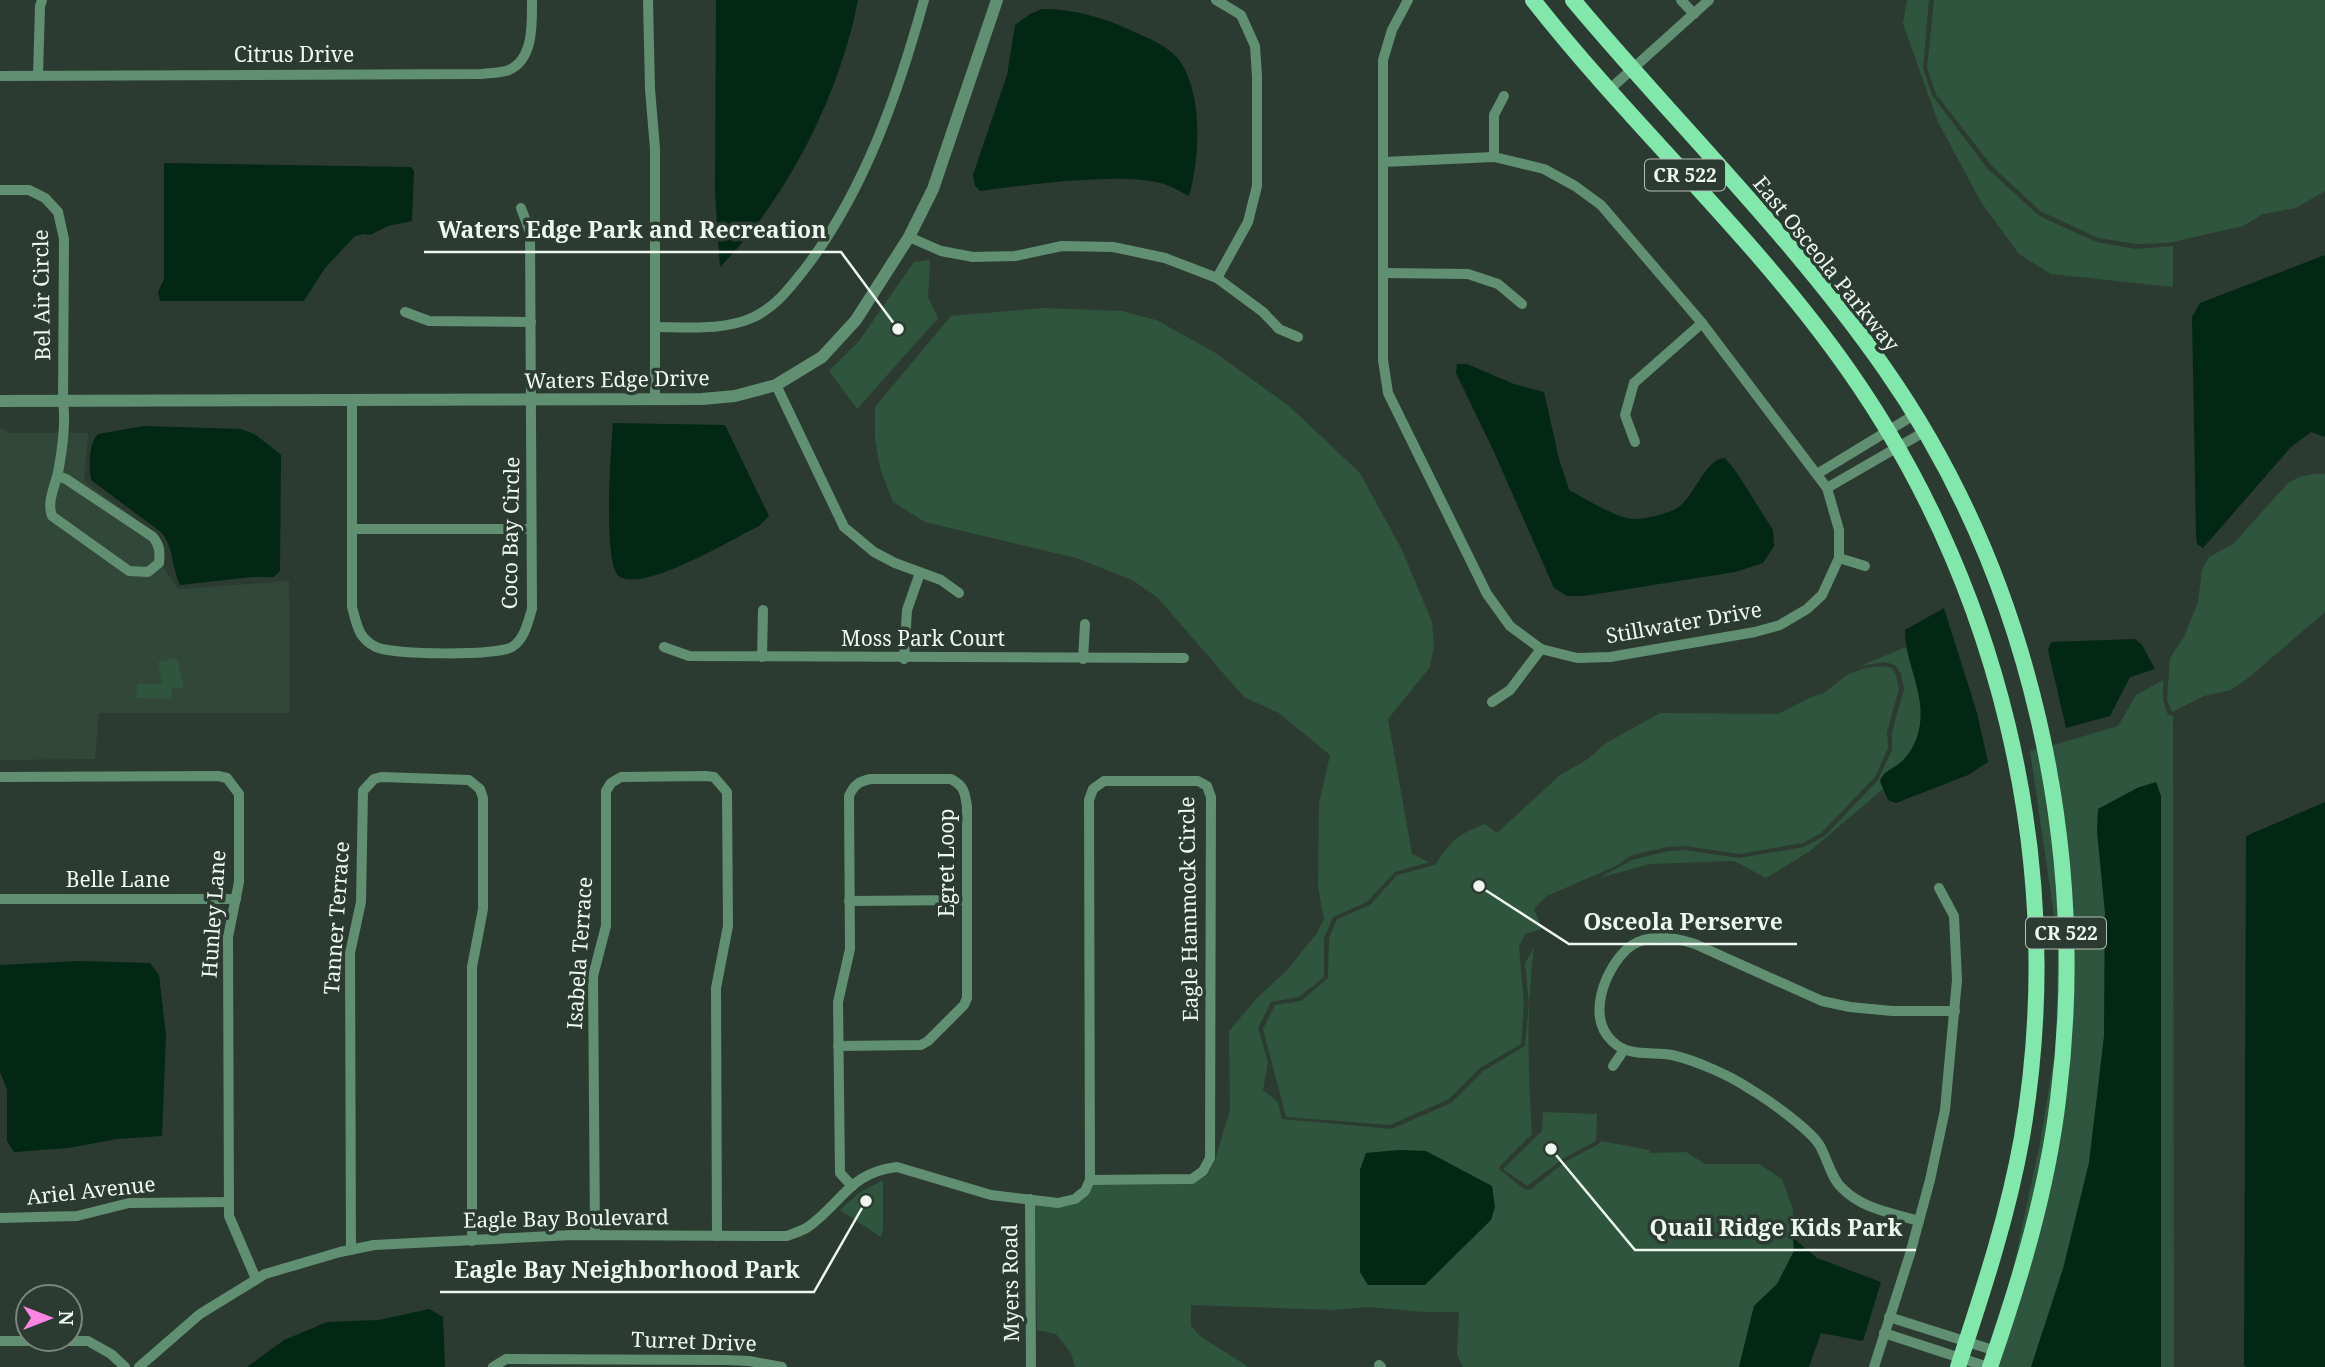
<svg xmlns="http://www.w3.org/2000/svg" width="2325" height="1367" font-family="'Noto Serif',serif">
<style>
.built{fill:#314739}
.green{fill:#2f553e;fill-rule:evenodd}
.water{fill:#022714}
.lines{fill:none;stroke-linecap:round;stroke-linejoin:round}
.minor{stroke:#608f71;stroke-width:10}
.tertiary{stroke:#608f71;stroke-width:12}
.primary{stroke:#81e7aa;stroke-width:16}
.labels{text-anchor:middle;stroke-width:7;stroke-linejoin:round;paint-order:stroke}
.shield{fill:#2c3b31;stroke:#b4bfb7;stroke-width:2}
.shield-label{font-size:19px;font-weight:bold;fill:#eef8f1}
.street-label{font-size:21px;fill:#eef8f1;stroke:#2c3b31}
.leader{fill:none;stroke:#eef8f1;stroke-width:2.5}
.callout-dot{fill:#eef8f1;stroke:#2c3b31;stroke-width:2.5}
.callout-label{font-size:23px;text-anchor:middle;font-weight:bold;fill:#eef8f1;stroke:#2c3b31;stroke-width:7;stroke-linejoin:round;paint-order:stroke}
</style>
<rect width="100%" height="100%" fill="#2c3b31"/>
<path class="built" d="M 0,427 L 10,433 L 88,433 L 84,481 L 159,536 L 165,547 L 163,567 L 178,589 L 289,581 L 290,713 L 99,713 L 95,759 L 0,760 Z"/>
<g class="green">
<path d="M 1907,0 L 1929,0 L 1923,68 L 1932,95 L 1987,168 L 2038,215 L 2065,228 L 2097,242 L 2136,249 L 2173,246 L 2173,287 L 2051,274 L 2019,254 L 1981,202 L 1938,122 L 1903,24 Z"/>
<path d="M 1934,0 L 2325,0 L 2325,191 L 2296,208 L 2263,214 L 2243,226 L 2168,243 L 2136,244 L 2098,238 L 2040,211 L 1991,165 L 1936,94 L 1927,68 Z"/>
<path d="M 930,260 L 928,298 L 938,318 L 857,409 L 829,371 L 859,341 L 914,262 Z"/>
<path d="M 1044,308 L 1122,311 L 1156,320 L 1214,352 L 1289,406 L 1360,473 L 1402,550 L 1432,622 L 1434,646 L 1430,667 L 1388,719 L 1412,854 L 1429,862 L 1395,872 L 1367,902 L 1333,917 L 1324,938 L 1324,977 L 1299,997 L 1271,1002 L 1258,1028 L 1268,1062 L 1263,1090 L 1278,1102 L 1282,1119 L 1392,1129 L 1451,1103 L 1483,1071 L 1525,1046 L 1529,1004 L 1525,963 L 1534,948 C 1526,1010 1528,1072 1532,1134 L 1500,1166 L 1499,1169 L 1524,1189 L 1530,1190 L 1566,1161 L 1599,1144 L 1601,1141 L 1649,1150 L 1650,1153 L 1686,1152 L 1705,1164 L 1759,1164 L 1782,1179 L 1793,1209 L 1794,1251 L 1777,1284 L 1754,1306 L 1739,1367 L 1463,1367 L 1457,1354 L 1459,1312 L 1423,1312 L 1368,1307 L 1335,1310 L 1191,1305 L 1191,1326 L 1201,1337 L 1249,1367 L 1075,1367 L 1071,1353 L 1056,1334 L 1037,1330 L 1035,1205 C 1059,1208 1083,1210 1094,1185 L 1193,1184 L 1207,1175 L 1215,1160 L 1230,1110 L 1229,1031 L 1256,999 L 1287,970 L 1317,933 L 1324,919 L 1318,887 L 1319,803 L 1330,755 L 1279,713 L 1244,697 L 1157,597 L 1132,580 L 1076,558 L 925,522 L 893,502 L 880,468 L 875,439 L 875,407 L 951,316 ZM 1400,1150 L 1368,1285 L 1360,1272 L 1360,1170 L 1366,1153 Z"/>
<path d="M 2313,474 L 2325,474 L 2325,612 L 2247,679 L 2231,690 L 2204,696 L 2172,712 L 2167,700 L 2170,658 L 2184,637 L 2198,602 L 2202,569 L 2209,557 L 2233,544 L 2288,483 L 2299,477 Z"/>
<path d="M 1906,647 C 1918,680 1931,723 1908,755 C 1900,766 1884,769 1880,781 L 1883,789 L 1810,851 L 1766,878 L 1734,861 L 1649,864 L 1599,878 L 1632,860 L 1668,851 L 1685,850 L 1739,858 L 1804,847 L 1825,836 L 1878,780 L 1892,750 L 1892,732 L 1904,689 L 1901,674 L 1895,665 L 1885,662 L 1860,666 Z"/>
<path d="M 177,658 L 184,688 L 172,688 L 171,699 L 136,698 L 137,684 L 162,684 L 158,662 Z"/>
<path d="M 1884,666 L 1892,668 L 1896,675 L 1899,689 L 1887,732 L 1888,748 L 1875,777 L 1821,833 L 1803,843 L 1739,854 L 1686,846 L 1667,847 L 1645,852 L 1630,856 L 1616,866 L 1547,896 L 1534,909 L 1542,929 L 1525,934 L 1519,947 L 1524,1004 L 1521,1044 L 1480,1068 L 1449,1099 L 1390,1125 L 1286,1117 L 1263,1029 L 1275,1005 L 1301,1001 L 1328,978 L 1329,938 L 1337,919 L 1370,905 L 1397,875 L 1435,865 C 1451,841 1458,834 1485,824 L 1497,833 L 1560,775 L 1588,759 L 1606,743 L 1660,713 L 1778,714 L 1809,698 L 1824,693 L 1848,674 L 1866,668 Z"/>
<path d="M 2163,680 L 2163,700 L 2168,715 L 2173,716 L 2174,1367 L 2161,1367 L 2161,796 L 2156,782 L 2098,809 L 2097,831 L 2105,912 L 2104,1037 L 2089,1163 L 2063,1269 L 2031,1367 L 1996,1367 L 2068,1058 L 2050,746 L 2118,726 L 2136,695 Z"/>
<path d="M 2039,748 C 2077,934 2063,1122 2006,1302 L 2040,1143 L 2056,1045 L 2058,943 L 2030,751 Z"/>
<path d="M 1543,1112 L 1597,1114 L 1596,1141 L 1564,1158 L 1527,1186 L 1503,1169 L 1542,1131 Z"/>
<path d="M 883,1180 L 883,1229 L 881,1237 L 840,1210 L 859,1193 Z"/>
</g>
<g class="water">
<path d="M 716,0 L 858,0 C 840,94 787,199 720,267 L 715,193 Z"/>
<path d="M 1042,9 C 1074,9 1102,17 1130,30 C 1147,38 1168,45 1180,61 C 1203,95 1200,158 1189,196 C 1181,192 1173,187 1164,184 C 1126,171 1022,185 980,191 L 975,186 L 973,175 L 1007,75 L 1015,25 L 1030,14 Z"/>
<path d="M 164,163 L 411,167 L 414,171 L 412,221 L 388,226 L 370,235 L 364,234 L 355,236 L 325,268 L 304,301 L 160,301 L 158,292 L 164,279 Z"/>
<path d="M 2325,255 L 2325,437 L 2311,432 L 2291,447 L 2203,548 L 2197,544 L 2196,536 L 2192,317 L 2200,303 Z"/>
<path d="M 1457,364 L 1467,364 L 1514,384 L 1544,392 L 1559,459 L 1569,490 C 1584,498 1618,519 1634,519 C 1646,519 1667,514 1677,508 C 1695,497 1705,458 1725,458 L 1737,473 L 1773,530 L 1774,546 L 1763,563 L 1735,572 L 1584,596 L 1567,596 L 1554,588 L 1494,452 L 1456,373 Z"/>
<path d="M 613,423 L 725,425 L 769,516 L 759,526 C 732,539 648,591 620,577 C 602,567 611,447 613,423 Z"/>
<path d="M 144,426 L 241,429 L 256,435 L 281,455 L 280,571 L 274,577 L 252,577 L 180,585 C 172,568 173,546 162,533 L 91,480 C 89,466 88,445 98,434 Z"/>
<path d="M 1944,608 L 1977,713 L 1988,762 L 1968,775 L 1896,803 L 1888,800 L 1880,781 C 1883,771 1892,770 1899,764 C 1907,757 1914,747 1917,737 C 1930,699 1905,667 1905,630 Z"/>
<path d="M 2135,639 L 2142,645 L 2155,669 L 2130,677 L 2110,716 L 2066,728 L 2048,650 L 2051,642 Z"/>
<path d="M 2156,782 L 2161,796 L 2161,1367 L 2031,1367 L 2063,1269 L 2089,1163 L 2104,1037 L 2105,912 L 2097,831 L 2098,809 L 2137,788 Z"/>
<path d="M 2325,802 L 2325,1367 L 2247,1367 L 2244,1366 L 2246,836 Z"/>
<path d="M 78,961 L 150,963 L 159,975 L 166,1035 L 162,1136 L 117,1139 L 68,1148 L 14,1152 L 7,1141 L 7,1090 L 0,1072 L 0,965 Z"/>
<path d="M 1400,1150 L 1426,1151 L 1492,1186 L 1495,1207 L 1491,1220 L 1425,1285 L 1368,1285 L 1360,1272 L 1360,1170 L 1366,1153 Z"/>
<path d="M 1793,1238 L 1817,1258 L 1881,1282 L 1863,1341 L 1821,1333 L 1809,1367 L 1739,1367 L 1754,1306 L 1777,1284 L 1794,1251 Z"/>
<path d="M 429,1309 L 443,1317 L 445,1367 L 247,1367 L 284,1340 L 327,1322 L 379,1320 Z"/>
</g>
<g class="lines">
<g class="minor">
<path d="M 648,0 L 650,89 L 655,149 L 655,400"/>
<path d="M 1216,0 L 1241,15 L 1255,46 L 1257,76 L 1257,186 L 1248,222 L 1217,278"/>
<path d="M 1681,0 L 1694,14"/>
<path d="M 38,75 L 40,6 L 42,0"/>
<path d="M 0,76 L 481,74 C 489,73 501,73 509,70 C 534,59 532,23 532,0"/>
<path d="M 1610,89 L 1709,0"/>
<path d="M 1494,157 L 1494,115 L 1504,96"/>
<path d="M 1383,162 L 1494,157 L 1544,169 L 1575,186 L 1601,205 L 1702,323 L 1827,488 L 1839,530 L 1839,558 L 1822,595 L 1807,609 L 1780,625 L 1755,632 L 1610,657 L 1577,658 L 1541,649 L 1510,626 L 1487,594 L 1388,393 L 1383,360 L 1383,60 L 1392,30 L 1408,0"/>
<path d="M 0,190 L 29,190 L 45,198 L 58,212 L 64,239 L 63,401 C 66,423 63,445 59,467 C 57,483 46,500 52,516 L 129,571 L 148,572 L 159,563 C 160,552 160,546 153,537 L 66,479 L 58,476"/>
<path d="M 909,237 L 941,251 L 973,257 L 1015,256 L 1062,246 L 1113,247 L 1165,258 L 1217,278 L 1263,312 L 1279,329 L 1298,337"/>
<path d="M 1385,273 L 1468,274 L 1498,284 L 1522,304"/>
<path d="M 405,312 L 429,321 L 531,322"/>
<path d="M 655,327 C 687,327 724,331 754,317 C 776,306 789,289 804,270 C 864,192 898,94 924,0"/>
<path d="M 776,385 L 844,527 L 874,552 L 895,563 L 941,580 L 959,593"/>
<path d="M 352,401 L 352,607 C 357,625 358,638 376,647 C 393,655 497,656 512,647 C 525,639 528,621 532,609 L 530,232 L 521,208"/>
<path d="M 1635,442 L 1625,415 L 1634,383 L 1702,323"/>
<path d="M 1817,474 L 1914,415"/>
<path d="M 1827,488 L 1924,432"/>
<path d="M 352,529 L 531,529"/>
<path d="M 1839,558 L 1865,566"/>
<path d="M 664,647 L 689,656 L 1184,658"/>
<path d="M 762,657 L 763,610"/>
<path d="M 904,659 L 907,610 L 920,573"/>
<path d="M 1083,659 L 1085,624"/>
<path d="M 1492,702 L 1510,690 L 1541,649"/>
<path d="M 0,777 L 218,776 L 227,778 L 239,794 L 239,882 L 228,937 L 229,1216 L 256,1279"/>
<path d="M 0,899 L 236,899"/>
<path d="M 849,901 L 967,900"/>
<path d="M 838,1046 L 921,1045 L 928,1041 L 964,1005 L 967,998 L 967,807 C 965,792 964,786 951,779 L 871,779 C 859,781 854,785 849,796 L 850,949 L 838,1002 L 840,1173 L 852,1186"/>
<path d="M 1613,1066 L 1624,1050"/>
<path d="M 1030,1199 L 1031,1367"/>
<path d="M 0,1218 L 77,1216 L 129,1203 L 229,1202"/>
<path d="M 1919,1221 C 1892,1213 1862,1209 1842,1188 C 1831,1178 1827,1158 1820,1146 C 1811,1130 1767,1099 1750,1089 C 1731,1076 1695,1060 1672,1055 C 1652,1051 1629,1058 1612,1041 C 1587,1017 1604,972 1625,951 C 1644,932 1673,937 1695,944 L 1822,1001 L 1850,1007 L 1892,1011 L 1955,1011"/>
<path d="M 595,1235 L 593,976 L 606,926 L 606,791 L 611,783 L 621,777 L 706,776 L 714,777 L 727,792 L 728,926 L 716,988 L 717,1236"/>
<path d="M 351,1250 L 350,953 L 361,902 L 363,791 L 374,779 L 381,777 L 469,780 L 480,789 L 483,798 L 483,909 L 472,967 L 472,1241"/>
<path d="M 1889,1317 L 1996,1351"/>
<path d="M 1884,1333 L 1988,1367"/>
<path d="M 0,1341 L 88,1341 L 111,1354 L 125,1367"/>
<path d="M 1379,1365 L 1381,1367"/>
<path d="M 139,1367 L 200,1314 L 265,1274 L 340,1252 L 374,1245 L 572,1235 L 787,1236 C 794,1233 802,1231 808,1227 C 842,1203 850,1172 897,1167 L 991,1195 L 1058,1203 L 1075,1199 L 1085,1191 L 1090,1180 L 1089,800 L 1093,789 L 1104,781 L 1198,781 L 1207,786 L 1211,797 L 1210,1158 L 1203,1171 L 1192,1179 L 1090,1180"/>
<path d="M 493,1367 L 506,1359 L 726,1360 L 749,1361 L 782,1367"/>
<path d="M 1874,1367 L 1910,1254 L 1930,1180 L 1945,1110 L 1957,980 L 1954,916 L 1939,888"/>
</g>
<path class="tertiary" d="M 0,401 L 702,399 L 735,396 L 776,385 L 822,357 L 856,320 L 909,237 L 933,189 L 997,0"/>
<g class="primary">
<path d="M 1533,0 C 1628,121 1743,226 1834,350 C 1999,574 2069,862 2022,1137 C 2008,1216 1983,1291 1958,1367"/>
<path d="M 1573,0 C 1676,123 1793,237 1885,369 C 2031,578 2090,848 2058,1100 C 2047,1191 2020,1280 1990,1367"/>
</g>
</g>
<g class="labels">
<g class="shield">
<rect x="1645" y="159.5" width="80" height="31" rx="5"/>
<rect x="2026" y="917.5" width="80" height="31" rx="5"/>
</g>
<g class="shield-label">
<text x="1685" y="182">CR 522</text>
<text x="2066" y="940">CR 522</text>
</g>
<g class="street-label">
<text x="294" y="62">Citrus Drive</text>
<text transform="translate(1826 264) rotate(51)" y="7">East Osceola Parkway</text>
<text transform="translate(42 295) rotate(-91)" y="7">Bel Air Circle</text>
<text transform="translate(617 380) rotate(-1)" y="7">Waters Edge Drive</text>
<text transform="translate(511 533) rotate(-89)" y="7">Coco Bay Circle</text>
<text transform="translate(1684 623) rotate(-10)" y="7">Stillwater Drive</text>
<text x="923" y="646">Moss Park Court</text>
<text transform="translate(947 863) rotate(-90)" y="7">Egret Loop</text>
<text x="118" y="887">Belle Lane</text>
<text transform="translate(1189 909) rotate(-91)" y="7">Eagle Hammock Circle</text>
<text transform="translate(214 914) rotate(-86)" y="7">Hunley Lane</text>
<text transform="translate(337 918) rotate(-86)" y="7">Tanner Terrace</text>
<text transform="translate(580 953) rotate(-86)" y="7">Isabela Terrace</text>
<text transform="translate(91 1191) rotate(-6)" y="7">Ariel Avenue</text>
<text transform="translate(566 1219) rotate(-1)" y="7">Eagle Bay Boulevard</text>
<text transform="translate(1011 1283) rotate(-91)" y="7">Myers Road</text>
<text transform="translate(694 1342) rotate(2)" y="7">Turret Drive</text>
</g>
</g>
<path class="leader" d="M898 329L841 252H424M1479 886L1569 944H1797M1551 1149L1635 1250H1916M866 1201L814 1292H440"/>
<g class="callout-dot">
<circle cx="898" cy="329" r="7"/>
<circle cx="1479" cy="886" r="7"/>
<circle cx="1551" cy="1149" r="7"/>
<circle cx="866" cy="1201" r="7"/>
</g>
<g class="callout-label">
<text x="632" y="238">Waters Edge Park and Recreation</text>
<text x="1683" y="930">Osceola Perserve</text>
<text x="1776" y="1236">Quail Ridge Kids Park</text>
<text x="627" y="1278">Eagle Bay Neighborhood Park</text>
</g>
<g transform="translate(49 1318) rotate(90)"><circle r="33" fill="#2c3b31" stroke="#7a877e" stroke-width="2"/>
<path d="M0-5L12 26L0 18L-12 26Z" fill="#fd86e3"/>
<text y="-10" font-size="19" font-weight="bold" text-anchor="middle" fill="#eef8f1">N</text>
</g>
</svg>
